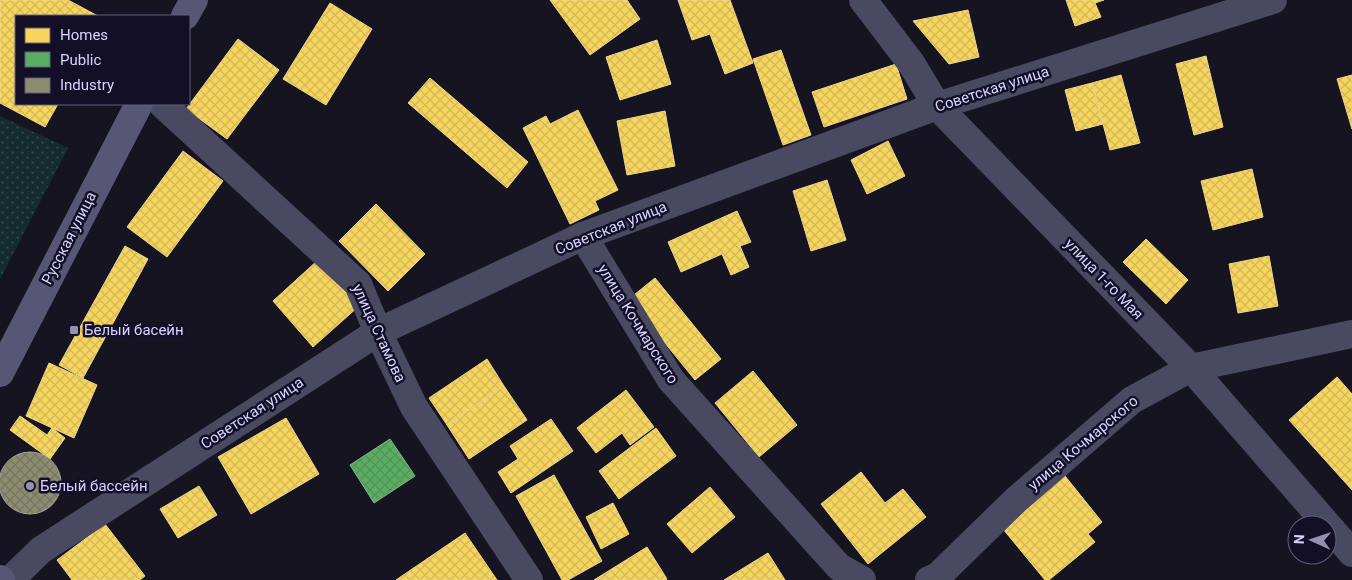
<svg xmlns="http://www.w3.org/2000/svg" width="1352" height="580" font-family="Roboto,sans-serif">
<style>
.grass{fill:url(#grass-dots)}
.homes{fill:url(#homes-cross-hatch);stroke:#edd58d}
.public{fill:url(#public-cross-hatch);stroke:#80b990}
.industry{fill:url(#industry-cross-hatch);stroke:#a3a29a}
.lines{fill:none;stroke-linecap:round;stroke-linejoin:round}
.street{stroke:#4a4962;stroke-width:28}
.secondary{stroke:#575674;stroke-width:28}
.poi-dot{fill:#9591b1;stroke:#130f26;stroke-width:2}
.labels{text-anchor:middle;stroke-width:5;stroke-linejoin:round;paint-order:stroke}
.street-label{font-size:15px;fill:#d9d4ff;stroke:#130f26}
.poi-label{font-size:15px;fill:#d9d4ff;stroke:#130f26;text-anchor:start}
</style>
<defs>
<pattern id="grass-dots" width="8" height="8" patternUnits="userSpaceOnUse" patternTransform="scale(1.25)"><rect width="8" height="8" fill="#132c2d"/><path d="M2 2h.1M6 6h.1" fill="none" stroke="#354a4c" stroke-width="1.8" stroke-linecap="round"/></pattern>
<pattern id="homes-cross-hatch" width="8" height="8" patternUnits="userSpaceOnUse" patternTransform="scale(1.25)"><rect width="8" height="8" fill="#f6d55c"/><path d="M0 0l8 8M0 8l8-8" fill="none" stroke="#d2b759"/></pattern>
<pattern id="public-cross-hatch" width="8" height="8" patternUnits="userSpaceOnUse" patternTransform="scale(1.25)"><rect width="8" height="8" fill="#5aae61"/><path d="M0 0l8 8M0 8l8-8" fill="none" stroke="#54925c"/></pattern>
<pattern id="industry-cross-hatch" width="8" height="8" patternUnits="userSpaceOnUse" patternTransform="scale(1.25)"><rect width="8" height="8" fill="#8c8c6e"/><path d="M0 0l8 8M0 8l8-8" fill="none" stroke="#767564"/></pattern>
</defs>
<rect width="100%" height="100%" fill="#161421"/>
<path class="grass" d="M 0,116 L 68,148 L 0,279 Z"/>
<g class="homes">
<path d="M 0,0 L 68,0 L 98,16 L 16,16 L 16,104 L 58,104 L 45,127 L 0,103 Z"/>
<path d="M 550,0 L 627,0 L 640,19 L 590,55 Z"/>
<path d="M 678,0 L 730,0 L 753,63 L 725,74 L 710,34 L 692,40 Z"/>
<path d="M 1066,0 L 1104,0 L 1095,3 L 1101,17 L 1075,26 Z"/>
<path d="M 330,3 L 372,29 L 326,105 L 283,79 Z"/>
<path d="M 968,10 L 979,57 L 949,64 L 913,21 Z"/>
<path d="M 238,39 L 279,70 L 227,139 L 186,109 Z"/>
<path d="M 657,40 L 671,84 L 620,100 L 606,57 Z"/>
<path d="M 781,50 L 811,135 L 783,145 L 753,59 Z"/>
<path d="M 1206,56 L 1223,127 L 1194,135 L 1176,64 Z"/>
<path d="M 896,64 L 907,99 L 824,127 L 812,92 Z"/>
<path d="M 1121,75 L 1140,143 L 1110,150 L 1092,83 Z"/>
<path d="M 1352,75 L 1352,129 L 1337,79 Z"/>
<path d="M 430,78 L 528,162 L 507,188 L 408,103 Z"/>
<path d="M 1092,83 L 1103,124 L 1076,131 L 1065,90 Z"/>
<path d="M 578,110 L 618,190 L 595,201 L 599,210 L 570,224 L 523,128 L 546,116 L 550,124 Z"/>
<path d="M 665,111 L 675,166 L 627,175 L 617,121 Z"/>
<path d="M 888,141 L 905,176 L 867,194 L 851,160 Z"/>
<path d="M 183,151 L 223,181 L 167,257 L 127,227 Z"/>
<path d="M 1252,169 L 1263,217 L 1213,230 L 1201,181 Z"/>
<path d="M 827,180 L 846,240 L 811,251 L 793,191 Z"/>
<path d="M 376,204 L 425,254 L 388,291 L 339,241 Z"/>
<path d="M 737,211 L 751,242 L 740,246 L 749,267 L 731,275 L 722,254 L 681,272 L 668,242 Z"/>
<path d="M 1146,239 L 1188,280 L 1166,304 L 1123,262 Z"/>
<path d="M 125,246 L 148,259 L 83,378 L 59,365 Z"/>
<path d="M 1269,256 L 1278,306 L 1238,313 L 1229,264 Z"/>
<path d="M 318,260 L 359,306 L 313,347 L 273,301 Z"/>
<path d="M 655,278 L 721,359 L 695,380 L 629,299 Z"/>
<path d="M 487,359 L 504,386 L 447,425 L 429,398 Z"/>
<path d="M 49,363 L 97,385 L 74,438 L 26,416 Z"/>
<path d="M 753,371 L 797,425 L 759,457 L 715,403 Z"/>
<path d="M 1337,377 L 1352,394 L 1352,490 L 1289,420 Z"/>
<path d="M 504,386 L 527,420 L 469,459 L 447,425 Z"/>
<path d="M 626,390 L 654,427 L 630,445 L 622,433 L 596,453 L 577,428 Z"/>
<path d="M 20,416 L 47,435 L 52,428 L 65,438 L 50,459 L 10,430 Z"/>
<path d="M 286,418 L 319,474 L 251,514 L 218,457 Z"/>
<path d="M 551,419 L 573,451 L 511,493 L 498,472 L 518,459 L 510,446 Z"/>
<path d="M 656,428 L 676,456 L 619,499 L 599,471 Z"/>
<path d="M 1061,471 L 1102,522 L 1088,534 L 1095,542 L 1049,580 L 1045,580 L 998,523 Z"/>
<path d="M 861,472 L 885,503 L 903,489 L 926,517 L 868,564 L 821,504 Z"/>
<path d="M 554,475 L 602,561 L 568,580 L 562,580 L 516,496 Z"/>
<path d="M 199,486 L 217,515 L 178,538 L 160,509 Z"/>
<path d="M 710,487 L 735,517 L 692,553 L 667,524 Z"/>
<path d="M 613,503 L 629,534 L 601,549 L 586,517 Z"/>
<path d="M 105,524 L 145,576 L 140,580 L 72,580 L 57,560 Z"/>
<path d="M 465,533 L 497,580 L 396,580 Z"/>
<path d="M 647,547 L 667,579 L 665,580 L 594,580 Z"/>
<path d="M 768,553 L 785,580 L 724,580 Z"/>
</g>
<path class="public" d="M 390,439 L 415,476 L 374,503 L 350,465 Z"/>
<circle class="industry" cx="30" cy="483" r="31"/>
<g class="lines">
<g class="street">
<path d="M 863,0 L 911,63 L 937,106 L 1191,368 L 1352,553"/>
<path d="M 162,104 L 358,284 L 378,332 L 414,407 L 529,580"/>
<path d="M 583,236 L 671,380 L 839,567 L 862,580"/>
<path d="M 10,580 L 41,550 L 378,332 L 583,236 L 937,106 L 1273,0"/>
<path d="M 929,580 L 938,576 L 1016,500 L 1132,400 L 1191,368 L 1352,334"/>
</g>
<g class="secondary">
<path d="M 185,16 L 194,0"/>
<path d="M 0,373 L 139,104"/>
<path d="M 0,579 L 1,580"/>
</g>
</g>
<g class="poi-dot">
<rect x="69" y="325" width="10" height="10" rx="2.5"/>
<circle cx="30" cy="486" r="5"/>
</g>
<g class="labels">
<g class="street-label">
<text transform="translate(992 89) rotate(-18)" y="5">Советская улица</text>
<text transform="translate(611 228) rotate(-22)" y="5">Советская улица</text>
<text transform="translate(69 238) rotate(-63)" y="5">Русская улица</text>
<text transform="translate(1104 279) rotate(46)" y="5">улица 1-го Мая</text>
<text transform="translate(638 324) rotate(58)" y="5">улица Кочмарского</text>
<text transform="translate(379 333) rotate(65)" y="5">улица Стамова</text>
<text transform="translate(252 413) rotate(-33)" y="5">Советская улица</text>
<text transform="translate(1083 443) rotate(-40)" y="5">улица Кочмарского</text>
</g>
<g class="poi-label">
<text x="84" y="335">Белый басейн</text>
<text x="40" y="491">Белый баcсейн</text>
</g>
</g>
<rect x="15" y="15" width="175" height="90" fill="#130f26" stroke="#625e7d"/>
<rect x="25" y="28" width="25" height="15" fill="#f6d55c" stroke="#625e7d"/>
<text x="60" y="40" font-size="15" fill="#d9d4ff">Homes</text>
<rect x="25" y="52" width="25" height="15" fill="#5aae61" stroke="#625e7d"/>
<text x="60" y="65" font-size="15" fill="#d9d4ff">Public</text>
<rect x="25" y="78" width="25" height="15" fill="#8c8c6e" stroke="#625e7d"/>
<text x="60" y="90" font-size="15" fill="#d9d4ff">Industry</text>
<g transform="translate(1312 540) rotate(273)"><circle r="24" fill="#130f26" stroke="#625e7d"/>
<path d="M0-4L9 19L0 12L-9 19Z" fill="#9591b1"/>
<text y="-8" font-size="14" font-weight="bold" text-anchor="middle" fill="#d9d4ff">N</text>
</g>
</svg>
